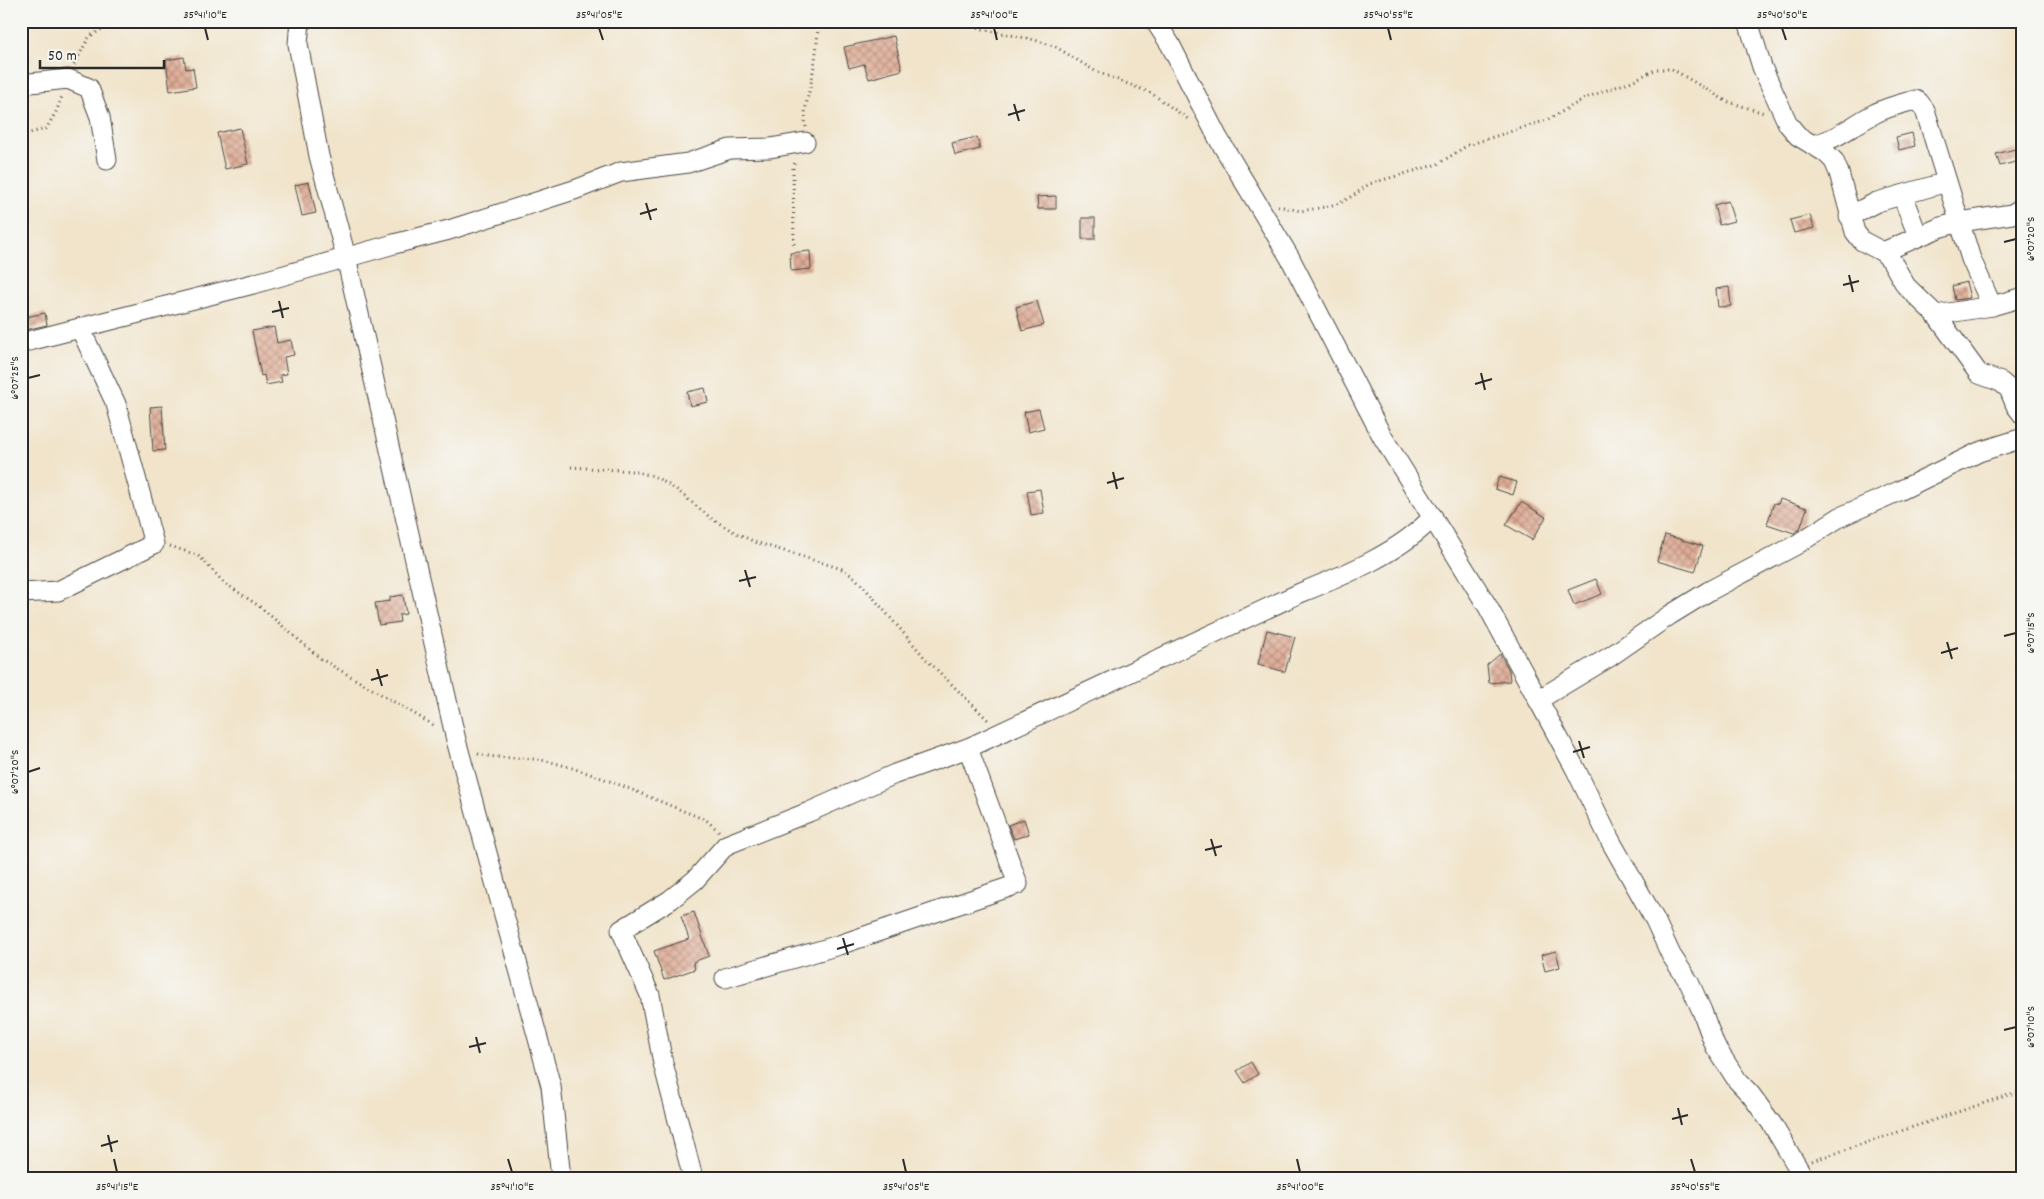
<svg xmlns="http://www.w3.org/2000/svg" width="2044" height="1199" font-family="Dekko,sans-serif">
<style>
.building{fill:url(#building-cross-hatch)}
.lines{fill:none;stroke-linecap:round;stroke-linejoin:round}
.street-casing{stroke:#494743;stroke-width:21}
.path{stroke:#494743;stroke-width:3;stroke-dasharray:1 4;stroke-linecap:butt}
.street{stroke:#fff;stroke-width:19}
.ticks{fill:none;stroke:#2b2b2b;stroke-width:2}
.neatline{fill:none;stroke:#2b2b2b;stroke-width:2}
.ticks-label{font-size:12px;text-anchor:middle;fill:#2b2b2b}
</style>
<defs>
<pattern id="building-cross-hatch" width="8" height="8" patternUnits="userSpaceOnUse" patternTransform="scale(1.25)"><rect width="8" height="8" fill="#dfad97"/><path d="M0 0l8 8M0 8l8-8" fill="none" stroke="#b58d7b"/></pattern>
</defs>
<rect width="100%" height="100%" fill="#f6f6f2"/>
<filter id="ink" filterUnits="userSpaceOnUse"><feTurbulence type="fractalNoise" baseFrequency=".02" numOctaves="2"/><feDisplacementMap in="SourceGraphic" scale="10" xChannelSelector="R" yChannelSelector="G"/><feConvolveMatrix kernelMatrix="1 2 1 2 8 2 1 2 1" color-interpolation-filters="sRGB"/></filter>
<filter id="wash" filterUnits="userSpaceOnUse"><feTurbulence type="fractalNoise" baseFrequency=".0096" numOctaves="4" result="noise"/><feDisplacementMap in="SourceGraphic" scale="20" xChannelSelector="R" yChannelSelector="G"/><feGaussianBlur stdDeviation="1.12" result="paint"/><feColorMatrix in="noise" values="0 0 0 0 0 0 0 0 0 0 0 0 0 0 0 0 0 1.4 0 .05"/><feComposite in="paint" operator="in"/></filter>
<g filter="url(#wash)">
<rect width="100%" height="100%" fill="#f1e4cb"/>
<g id="blocks">
<g class="building">
<path d="M 894,36 L 902,70 L 869,79 L 864,64 L 849,68 L 844,47 Z"/>
<path d="M 184,57 L 186,69 L 193,68 L 196,87 L 170,91 L 166,60 Z"/>
<path d="M 240,128 L 248,164 L 225,169 L 217,133 Z"/>
<path d="M 1912,133 L 1915,146 L 1899,150 L 1896,137 Z"/>
<path d="M 977,137 L 980,149 L 955,155 L 952,143 Z"/>
<path d="M 2015,149 L 2019,161 L 2000,166 L 1996,154 Z"/>
<path d="M 309,182 L 316,213 L 302,216 L 295,185 Z"/>
<path d="M 1056,196 L 1056,209 L 1038,209 L 1037,197 Z"/>
<path d="M 1728,201 L 1734,221 L 1719,225 L 1714,205 Z"/>
<path d="M 1810,215 L 1814,228 L 1794,233 L 1790,220 Z"/>
<rect x="1082" y="218" width="13" height="21"/>
<path d="M 810,251 L 811,269 L 791,271 L 790,253 Z"/>
<path d="M 1966,282 L 1970,298 L 1955,300 L 1952,286 Z"/>
<path d="M 1729,287 L 1731,306 L 1718,307 L 1716,289 Z"/>
<path d="M 1037,301 L 1044,325 L 1022,331 L 1016,307 Z"/>
<path d="M 45,313 L 47,325 L 21,331 L 21,318 Z"/>
<path d="M 274,327 L 277,343 L 291,340 L 294,355 L 284,357 L 287,374 L 280,375 L 282,382 L 266,385 L 264,375 L 261,376 L 252,331 Z"/>
<path d="M 705,388 L 708,402 L 690,406 L 687,392 Z"/>
<path d="M 162,406 L 165,450 L 153,451 L 150,407 Z"/>
<path d="M 1039,409 L 1044,428 L 1028,432 L 1024,412 Z"/>
<path d="M 1499,477 L 1517,482 L 1513,495 L 1495,489 Z"/>
<path d="M 1040,489 L 1044,513 L 1031,515 L 1027,491 Z"/>
<path d="M 1780,499 L 1807,508 L 1800,529 L 1794,533 L 1767,524 L 1774,503 L 1778,504 Z"/>
<path d="M 1521,502 L 1546,517 L 1532,540 L 1506,525 Z"/>
<path d="M 1665,535 L 1703,546 L 1695,572 L 1657,561 Z"/>
<path d="M 1596,579 L 1602,594 L 1574,605 L 1568,590 Z"/>
<path d="M 403,595 L 406,614 L 399,615 L 400,622 L 379,625 L 375,603 L 390,601 L 390,597 Z"/>
<path d="M 1267,630 L 1295,637 L 1285,672 L 1258,664 Z"/>
<path d="M 1500,654 L 1509,670 L 1510,681 L 1489,683 L 1487,665 Z"/>
<path d="M 1024,819 L 1029,834 L 1014,839 L 1008,825 Z"/>
<path d="M 694,912 L 709,956 L 693,962 L 695,969 L 664,980 L 654,951 L 689,939 L 681,916 Z"/>
<path d="M 1556,951 L 1560,967 L 1545,971 L 1541,955 Z"/>
<path d="M 1251,1062 L 1258,1074 L 1245,1083 L 1237,1071 Z"/>
</g>
</g>
</g>
<g filter="url(#ink)">
<use href="#blocks" fill-opacity="0" stroke="#494743" stroke-width="1"/>
<g class="lines">
<g class="street-casing">
<g id="street">
<path d="M 300,21 L 298,44 L 319,156 L 346,257 L 456,740 L 551,1086 L 561,1178"/>
<path d="M 1155,21 L 1170,44 L 1218,138 L 1290,258 L 1382,436 L 1488,607 L 1576,770 L 1610,840 L 1655,920 L 1671,955 L 1689,982 L 1702,1011 L 1715,1046 L 1737,1080 L 1751,1095 L 1772,1124 L 1804,1178"/>
<path d="M 1748,21 L 1762,67 L 1788,124 L 1798,136 L 1826,153 L 1834,161 L 1839,173 L 1855,232 L 1862,241 L 1883,252 L 1891,260 L 1906,286 L 1936,315 L 1979,374 L 2001,382 L 2009,389 L 2016,406 L 2023,415"/>
<path d="M 21,84 L 68,79 L 89,88 L 100,117 L 107,160"/>
<path d="M 1813,145 C 1840,138 1851,126 1874,114 C 1887,107 1901,104 1915,100 L 1919,102 L 1925,110 L 1971,259 L 1992,306"/>
<path d="M 1902,195 L 1918,236"/>
<path d="M 1849,216 L 1877,202 L 1947,182"/>
<path d="M 1883,252 L 1941,227 L 1960,222 L 2012,214 L 2020,209 L 2023,205"/>
<path d="M 1936,315 L 1992,306 L 2023,297"/>
<path d="M 80,328 L 253,284 L 394,244 L 449,230 L 577,189 L 621,172 L 688,163 L 730,149 L 770,148 L 805,142"/>
<path d="M 21,343 L 80,328 L 116,404 L 154,544 L 58,591 L 21,593"/>
<path d="M 1538,700 L 1611,656 L 1670,615 L 1709,591 L 1796,545 L 1840,517 L 1899,491 L 1979,452 L 2023,438"/>
<path d="M 725,978 L 839,945 L 1018,884 L 968,748"/>
<path d="M 693,1178 L 663,1063 L 650,995 L 621,930 L 670,900 L 695,880 L 726,845 L 809,812 L 895,774 L 968,748 L 1300,593 C 1345,575 1399,553 1433,517"/>
</g>
</g>
<g class="path">
<path d="M 959,21 L 977,28 L 1035,40 L 1056,47 L 1095,71 L 1151,93 L 1188,119"/>
<path d="M 74,65 L 89,37 L 115,21"/>
<path d="M 806,127 C 802,109 811,90 813,72 C 816,56 818,38 818,21"/>
<path d="M 2020,127 L 2023,106"/>
<path d="M 21,135 L 46,129 L 57,110 L 62,96"/>
<path d="M 1278,206 L 1301,211 L 1325,207 L 1340,203 L 1354,195 L 1369,184 L 1438,164 L 1468,145 L 1547,120 L 1588,97 L 1632,81 L 1657,69 L 1672,69 L 1726,101 L 1764,113"/>
<path d="M 794,244 L 793,168 L 796,160"/>
<path d="M 571,467 L 632,471 L 654,476 L 677,490 L 712,519 L 736,533 L 755,542 L 842,569 L 854,577 L 864,587 L 925,658 L 989,721"/>
<path d="M 170,546 L 197,555 L 203,560 L 223,582 L 259,606 L 321,659 L 435,726"/>
<path d="M 478,754 C 502,760 527,756 551,762 C 601,775 648,797 696,816 L 707,821 L 719,831"/>
<path d="M 1812,1161 L 2023,1090"/>
</g>
<use href="#street" class="street"/>
</g>
</g>
<path class="ticks" d="M 205,28 L 208,40M 599,28 L 603,40M 994,28 L 997,40M 1388,28 L 1391,40M 1782,28 L 1786,40M 1014,104 L 1019,121M 1008,115 L 1025,110M 646,203 L 651,220M 640,214 L 657,209M 2004,242 L 2016,239M 1849,275 L 1853,292M 1843,285 L 1859,281M 279,301 L 283,318M 272,312 L 289,308M 1481,373 L 1485,390M 28,378 L 40,375M 1475,384 L 1492,379M 1113,472 L 1117,489M 1107,483 L 1124,478M 745,570 L 750,587M 739,581 L 756,577M 2004,636 L 2016,633M 1947,642 L 1952,659M 1941,653 L 1958,648M 377,669 L 382,686M 371,680 L 388,675M 1579,741 L 1584,758M 1573,752 L 1590,747M 28,772 L 40,768M 1211,839 L 1216,856M 1205,850 L 1222,846M 843,938 L 848,955M 837,949 L 854,944M 2004,1030 L 2016,1027M 476,1037 L 480,1053M 469,1047 L 486,1043M 1678,1108 L 1682,1125M 1672,1119 L 1688,1115M 108,1135 L 112,1152M 101,1146 L 118,1141M 114,1159 L 117,1172M 508,1159 L 512,1172M 903,1159 L 906,1172M 1297,1159 L 1300,1172M 1691,1159 L 1695,1172"/>
<rect width="2044" height="1199" fill="none" stroke="#f6f6f2" stroke-width="55"/>
<path d="M40 60v8h124v-8" fill="none" stroke="#2b2b2b" stroke-width="2.5"/>
<text x="48" y="60" font-size="15" fill="#2b2b2b" stroke="#f6f6f2" stroke-width="4" paint-order="stroke">50 m</text>
<rect x="28" y="28" width="1988" height="1144" class="neatline"/>
<g class="ticks-label">
<text x="205" y="18">35°41'10"E</text>
<text x="599" y="18">35°41'05"E</text>
<text x="994" y="18">35°41'00"E</text>
<text x="1388" y="18">35°40'55"E</text>
<text x="1782" y="18">35°40'50"E</text>
<text transform="translate(2030 239) rotate(-90)" y="4">6°07'20"S</text>
<text transform="translate(14 378) rotate(-90)" y="4">6°07'25"S</text>
<text transform="translate(2030 633) rotate(-90)" y="4">6°07'15"S</text>
<text transform="translate(14 772) rotate(-90)" y="4">6°07'20"S</text>
<text transform="translate(2030 1027) rotate(-90)" y="4">6°07'10"S</text>
<text x="117" y="1190">35°41'15"E</text>
<text x="512" y="1190">35°41'10"E</text>
<text x="906" y="1190">35°41'05"E</text>
<text x="1300" y="1190">35°41'00"E</text>
<text x="1695" y="1190">35°40'55"E</text>
</g>
</svg>
